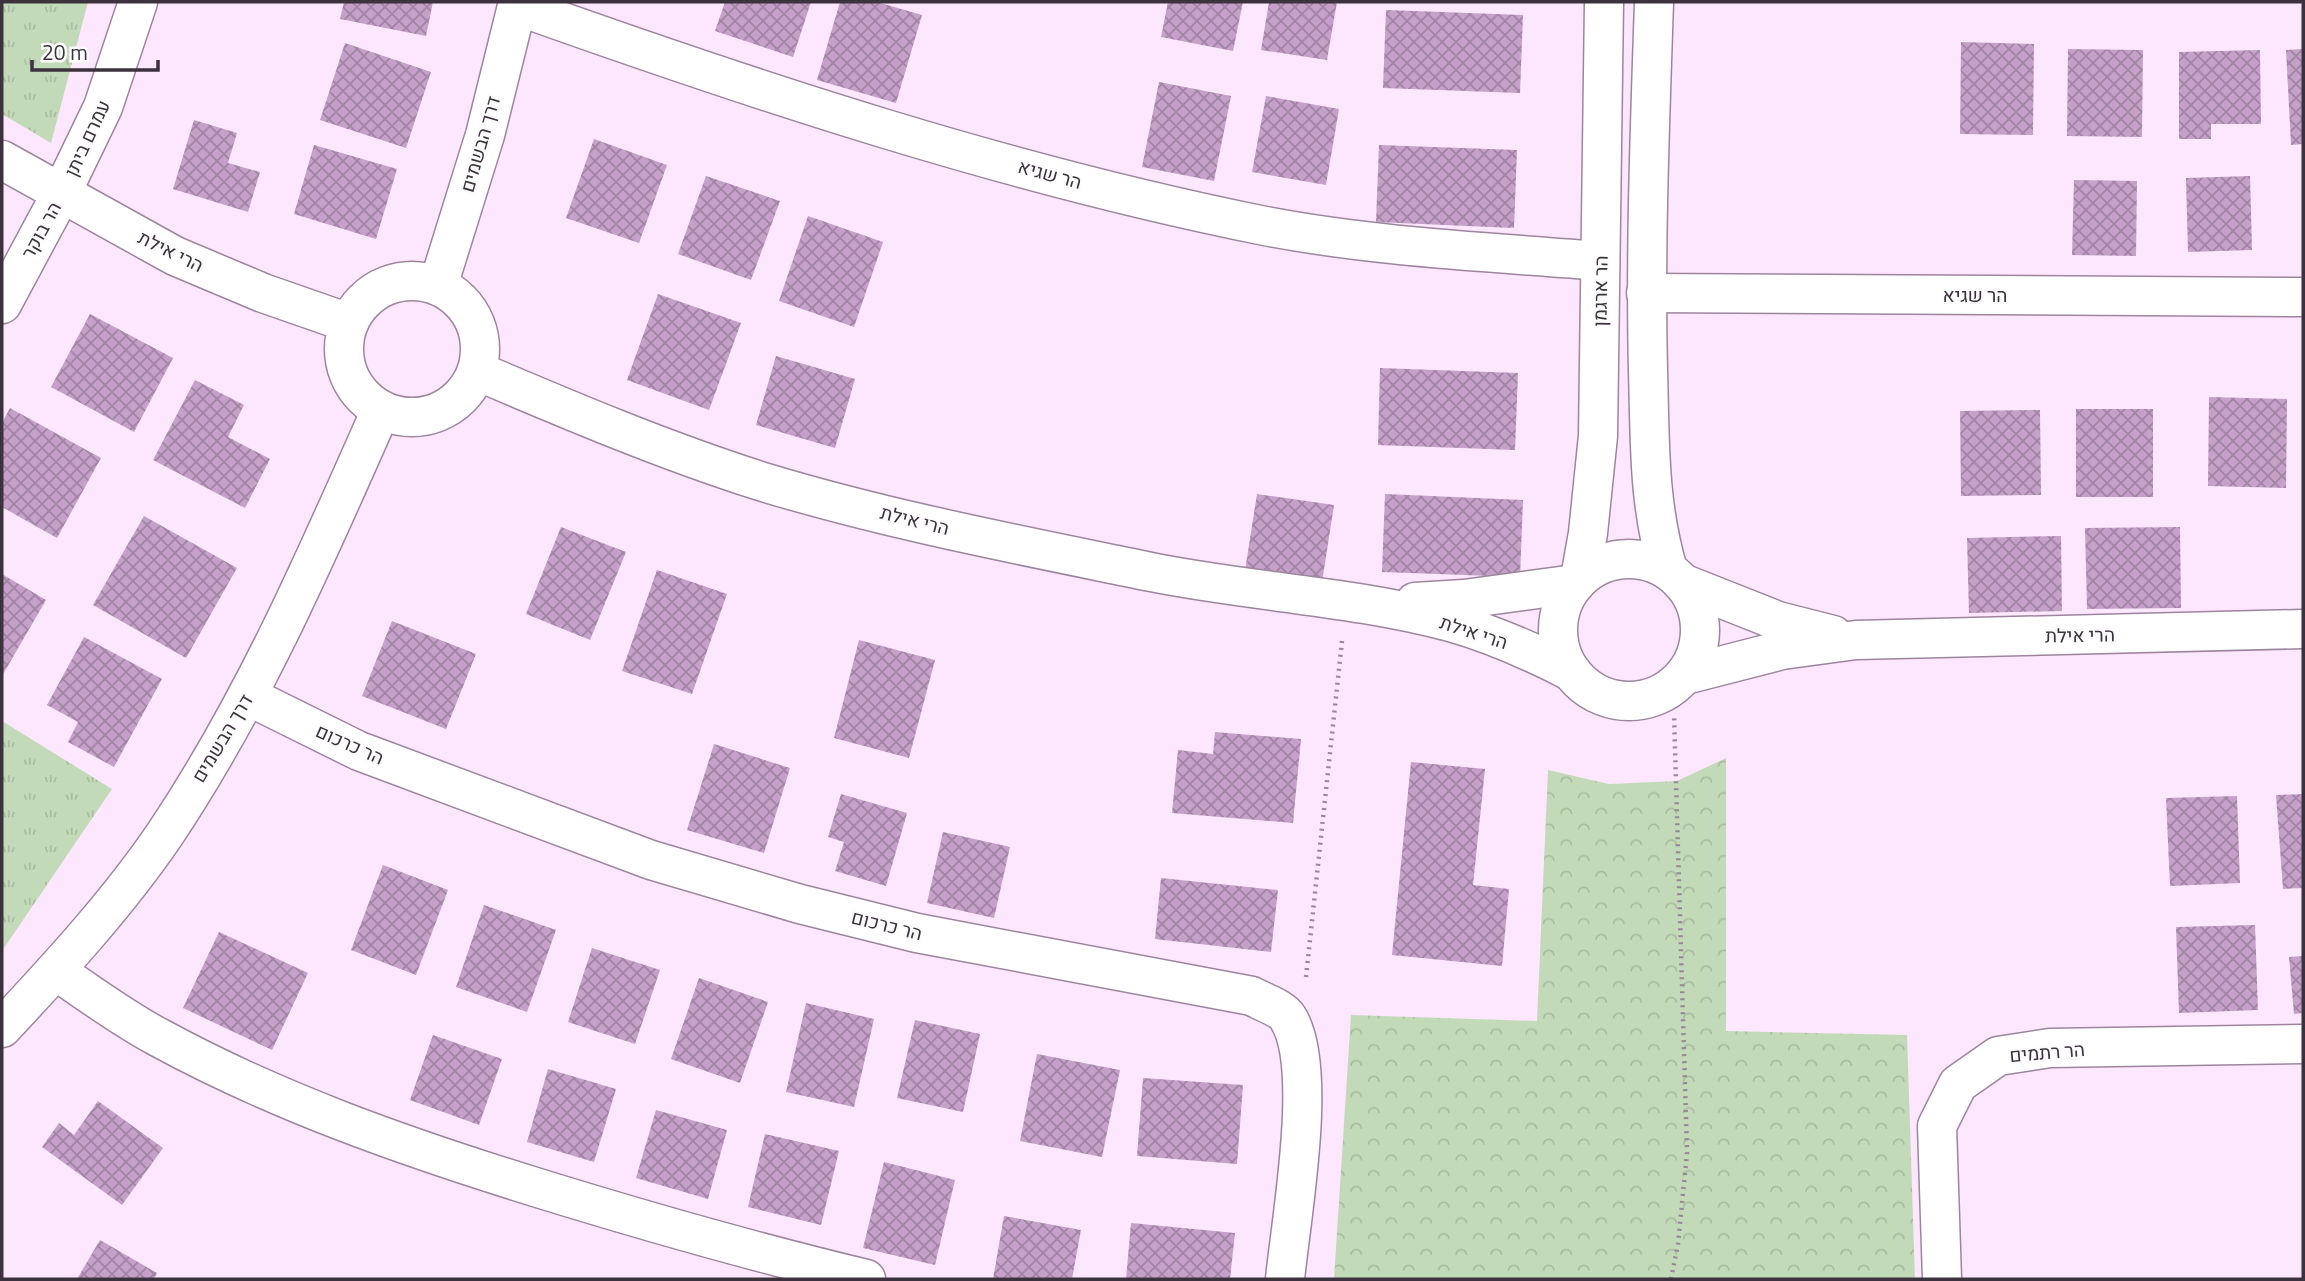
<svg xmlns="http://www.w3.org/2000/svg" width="2305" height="1281" font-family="'Titillium Web',Heebo,sans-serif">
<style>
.grass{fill:url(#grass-tufts)}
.forest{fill:url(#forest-crowns)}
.building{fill:url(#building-cross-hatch)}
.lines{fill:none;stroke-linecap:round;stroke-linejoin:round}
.minor-casing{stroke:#9d859f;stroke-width:41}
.tertiary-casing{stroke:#9d859f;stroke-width:41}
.path{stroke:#968798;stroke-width:4.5;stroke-dasharray:2 5;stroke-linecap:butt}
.minor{stroke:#fff;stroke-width:38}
.tertiary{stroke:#fff;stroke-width:38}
.labels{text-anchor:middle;stroke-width:5;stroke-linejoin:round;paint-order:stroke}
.street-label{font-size:19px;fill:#3c323d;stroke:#fcfcfc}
</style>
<defs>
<pattern id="grass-tufts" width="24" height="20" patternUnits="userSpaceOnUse" patternTransform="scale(1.75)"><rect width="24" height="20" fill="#c3dab8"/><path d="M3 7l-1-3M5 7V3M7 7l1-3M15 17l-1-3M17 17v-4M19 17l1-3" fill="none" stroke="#a8bc9f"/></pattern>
<pattern id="forest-crowns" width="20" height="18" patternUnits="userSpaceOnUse" patternTransform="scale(1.75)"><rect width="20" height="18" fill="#c3dab8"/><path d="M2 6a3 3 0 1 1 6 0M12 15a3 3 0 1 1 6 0" fill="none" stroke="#a8bc9f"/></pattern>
<pattern id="building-cross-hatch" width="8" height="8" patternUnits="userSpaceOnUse" patternTransform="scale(1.75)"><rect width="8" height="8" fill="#c5a1c9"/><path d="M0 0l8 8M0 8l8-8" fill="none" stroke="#a184a4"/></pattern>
</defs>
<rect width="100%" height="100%" fill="#fce7fe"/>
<g class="grass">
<path d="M 2,2 L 88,2 L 51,143 L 2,114 Z"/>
<path d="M 2,721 L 112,789 L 2,951 Z"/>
</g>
<path class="forest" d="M 1726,758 L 1726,1031 L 1907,1035 L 1915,1279 L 1334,1279 L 1351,1015 L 1537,1021 L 1548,770 L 1609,784 L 1677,781 Z"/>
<g class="building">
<path d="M 344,2 L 433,2 L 426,36 L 340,19 Z"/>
<path d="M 725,2 L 811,2 L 793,57 L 715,31 Z"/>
<path d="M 840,2 L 877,2 L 922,15 L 896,103 L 817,80 Z"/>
<path d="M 1168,2 L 1243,2 L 1233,51 L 1161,37 Z"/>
<path d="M 1269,2 L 1337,2 L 1327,60 L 1261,50 Z"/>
<path d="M 1386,10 L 1523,15 L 1520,93 L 1383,88 Z"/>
<path d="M 1961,42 L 2034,44 L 2033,135 L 1960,134 Z"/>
<path d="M 345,43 L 431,72 L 406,148 L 320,120 Z"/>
<path d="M 2068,49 L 2143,50 L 2142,137 L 2067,136 Z"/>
<path d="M 2303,49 L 2303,144 L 2291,145 L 2286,50 Z"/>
<path d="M 2260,50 L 2261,124 L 2211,124 L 2211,139 L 2179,139 L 2179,52 Z"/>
<path d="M 1159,82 L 1231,96 L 1214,181 L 1142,167 Z"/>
<path d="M 1266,96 L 1339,109 L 1326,185 L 1252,172 Z"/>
<path d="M 194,120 L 237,133 L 228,163 L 260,172 L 248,212 L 173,189 Z"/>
<path d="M 594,139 L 667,165 L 639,243 L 566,218 Z"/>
<path d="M 314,145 L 397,169 L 376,239 L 294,214 Z"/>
<path d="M 1379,145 L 1517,150 L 1514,228 L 1376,222 Z"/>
<path d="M 706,176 L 780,201 L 751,280 L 678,254 Z"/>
<path d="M 2250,176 L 2252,250 L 2188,252 L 2186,178 Z"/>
<path d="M 2074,180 L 2137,181 L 2136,256 L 2072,255 Z"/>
<path d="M 808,216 L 883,242 L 854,327 L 779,301 Z"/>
<path d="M 658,294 L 741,323 L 709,410 L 627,380 Z"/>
<path d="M 90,314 L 173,358 L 134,432 L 51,387 Z"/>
<path d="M 776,356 L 855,379 L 835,448 L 756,425 Z"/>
<path d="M 1380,368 L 1518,373 L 1515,450 L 1378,445 Z"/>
<path d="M 195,380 L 244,405 L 228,437 L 270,459 L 245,508 L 153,460 Z"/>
<path d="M 2209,397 L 2287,399 L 2286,488 L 2208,486 Z"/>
<path d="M 10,408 L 101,458 L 57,538 L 2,507 L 2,423 Z"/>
<rect x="2076" y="409" width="77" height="88"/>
<path d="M 2040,410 L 2041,495 L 1961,496 L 1960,411 Z"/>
<path d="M 1257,494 L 1334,505 L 1321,589 L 1244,577 Z"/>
<path d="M 1385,494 L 1523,500 L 1520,577 L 1382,572 Z"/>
<path d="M 144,516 L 237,568 L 186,658 L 93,605 Z"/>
<path d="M 561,527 L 626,552 L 590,640 L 526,614 Z"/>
<path d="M 2180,527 L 2181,608 L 2087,609 L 2085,528 Z"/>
<path d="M 2061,536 L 2062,611 L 1969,613 L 1967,538 Z"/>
<path d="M 657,570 L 727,594 L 692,694 L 622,671 Z"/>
<path d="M 2,574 L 46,600 L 2,676 Z"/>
<path d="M 392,621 L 476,654 L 446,729 L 362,696 Z"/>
<path d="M 84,637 L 162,679 L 114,767 L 68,742 L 78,722 L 47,705 Z"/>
<path d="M 859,640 L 935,660 L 909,758 L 834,738 Z"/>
<path d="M 1215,732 L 1301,739 L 1293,823 L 1172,813 L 1178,750 L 1213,754 Z"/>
<path d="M 714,744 L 790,768 L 764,853 L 687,830 Z"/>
<path d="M 1411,762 L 1485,769 L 1473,885 L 1509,889 L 1502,966 L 1392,955 Z"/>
<path d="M 841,794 L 907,813 L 886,886 L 835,871 L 844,842 L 828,837 Z"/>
<path d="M 2303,794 L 2303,888 L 2283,889 L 2276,795 Z"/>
<path d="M 2237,796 L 2240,883 L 2170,886 L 2166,798 Z"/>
<path d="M 943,832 L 1010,847 L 994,918 L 927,903 Z"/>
<path d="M 383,865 L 448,890 L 416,975 L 351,950 Z"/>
<path d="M 1161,878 L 1278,890 L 1271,952 L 1155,939 Z"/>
<path d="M 484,905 L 556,930 L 527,1012 L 456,987 Z"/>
<path d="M 2255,925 L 2258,1010 L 2179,1013 L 2176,927 Z"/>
<path d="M 219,932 L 308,973 L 272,1050 L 183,1008 Z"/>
<path d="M 592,948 L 660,970 L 635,1044 L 568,1022 Z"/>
<path d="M 2303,956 L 2303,1013 L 2294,1014 L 2289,957 Z"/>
<path d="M 699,978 L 768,1002 L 740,1083 L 671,1059 Z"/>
<path d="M 806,1003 L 874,1019 L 854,1107 L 786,1092 Z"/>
<path d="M 915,1020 L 980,1034 L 963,1112 L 897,1098 Z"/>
<path d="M 433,1035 L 502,1059 L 479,1125 L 410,1100 Z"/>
<path d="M 1037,1054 L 1120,1070 L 1102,1157 L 1020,1141 Z"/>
<path d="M 548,1069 L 616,1089 L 594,1162 L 527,1142 Z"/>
<path d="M 1143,1078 L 1243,1085 L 1237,1164 L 1137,1156 Z"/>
<path d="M 98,1101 L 163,1148 L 122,1205 L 42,1147 L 59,1123 L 74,1135 Z"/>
<path d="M 656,1110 L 727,1130 L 708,1199 L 636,1178 Z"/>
<path d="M 765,1134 L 839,1151 L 821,1225 L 748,1207 Z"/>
<path d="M 884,1162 L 955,1180 L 935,1265 L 863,1248 Z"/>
<path d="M 1004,1216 L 1081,1230 L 1072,1279 L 993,1279 Z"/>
<path d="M 1131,1223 L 1235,1233 L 1230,1279 L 1126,1279 Z"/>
<path d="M 100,1240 L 157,1273 L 154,1279 L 77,1279 Z"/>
</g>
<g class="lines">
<g class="minor-casing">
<g id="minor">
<path d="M 1654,2 C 1650,124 1645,247 1648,370 C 1650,441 1648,502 1668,570"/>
<path d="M 518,6 C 762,93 1011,175 1265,226 C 1374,247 1490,252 1600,261"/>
<path d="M 2,160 L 175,256 L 263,293 L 349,323"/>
<path d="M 1646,293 L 2303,297"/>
<path d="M 2,304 L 61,194 L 103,107 L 138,2"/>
<path d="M 1580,578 L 1588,533 L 1598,436 L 1604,2"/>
<path d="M 248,696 L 359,751 L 651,860 L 800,904 L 917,933 L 1252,996 C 1262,1002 1282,1008 1288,1018 C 1319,1067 1291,1218 1285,1279"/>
<path d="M 56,971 C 89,993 122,1018 158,1037 C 277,1102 406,1147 535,1187 C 645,1221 754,1252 866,1279"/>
<path d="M 1942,1279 L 1937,1126 L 1958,1084 L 1998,1056 L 2050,1048 L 2303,1044"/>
</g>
</g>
<g class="tertiary-casing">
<g id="tertiary">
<circle cx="412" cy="349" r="68"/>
<path d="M 438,286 L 485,135 L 518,2"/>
<path d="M 477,371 C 571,411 663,450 760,481 C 888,520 1020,545 1151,572 C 1250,592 1353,596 1450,622 C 1493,634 1533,652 1572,672"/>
<circle cx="1629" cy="630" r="71"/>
<path d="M 1682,583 L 1778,621 L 1833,635"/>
<path d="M 1415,602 L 1464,599 L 1575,584"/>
<path d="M 1685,675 L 1782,650 L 1856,640 L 2303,629"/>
<path d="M 2,1028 C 59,967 118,903 165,834 C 254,701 317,555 381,410"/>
</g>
</g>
<g class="path">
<path d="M 1306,977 L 1342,641"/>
<path d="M 1671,1279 L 1678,1244 L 1687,1153 L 1674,714"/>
</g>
<use href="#minor" class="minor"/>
<use href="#tertiary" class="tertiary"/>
</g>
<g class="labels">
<g class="street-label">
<text transform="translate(87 138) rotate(-65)" y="7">עמרם ביתן</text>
<text transform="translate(480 144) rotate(-74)" y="7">דרך הבשמים</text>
<text transform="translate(1050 174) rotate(15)" y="7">הר שגיא</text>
<text transform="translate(41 230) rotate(-61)" y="7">הר בוקר</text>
<text transform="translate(171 251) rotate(26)" y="7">הרי אילת</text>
<text transform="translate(1600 291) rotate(-89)" y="7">הר ארגמן</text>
<text x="1975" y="302">הר שגיא</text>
<text transform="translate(915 520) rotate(14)" y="7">הרי אילת</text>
<text transform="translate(1474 632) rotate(18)" y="7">הרי אילת</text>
<text transform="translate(2080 635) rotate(-1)" y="7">הרי אילת</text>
<text transform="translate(222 738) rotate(-59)" y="7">דרך הבשמים</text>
<text transform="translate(350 744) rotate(24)" y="7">הר כרכום</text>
<text transform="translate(887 925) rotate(14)" y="7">הר כרכום</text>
<text transform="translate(2047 1052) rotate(-5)" y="7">הר רתמים</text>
</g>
</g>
<rect width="2305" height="1281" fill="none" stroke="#3c323d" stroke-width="7"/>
<path d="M32 60v10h126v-10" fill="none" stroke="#3c323d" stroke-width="3.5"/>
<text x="42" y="60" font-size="21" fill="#3c323d" stroke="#fcfcfc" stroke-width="5" paint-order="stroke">20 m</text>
</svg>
